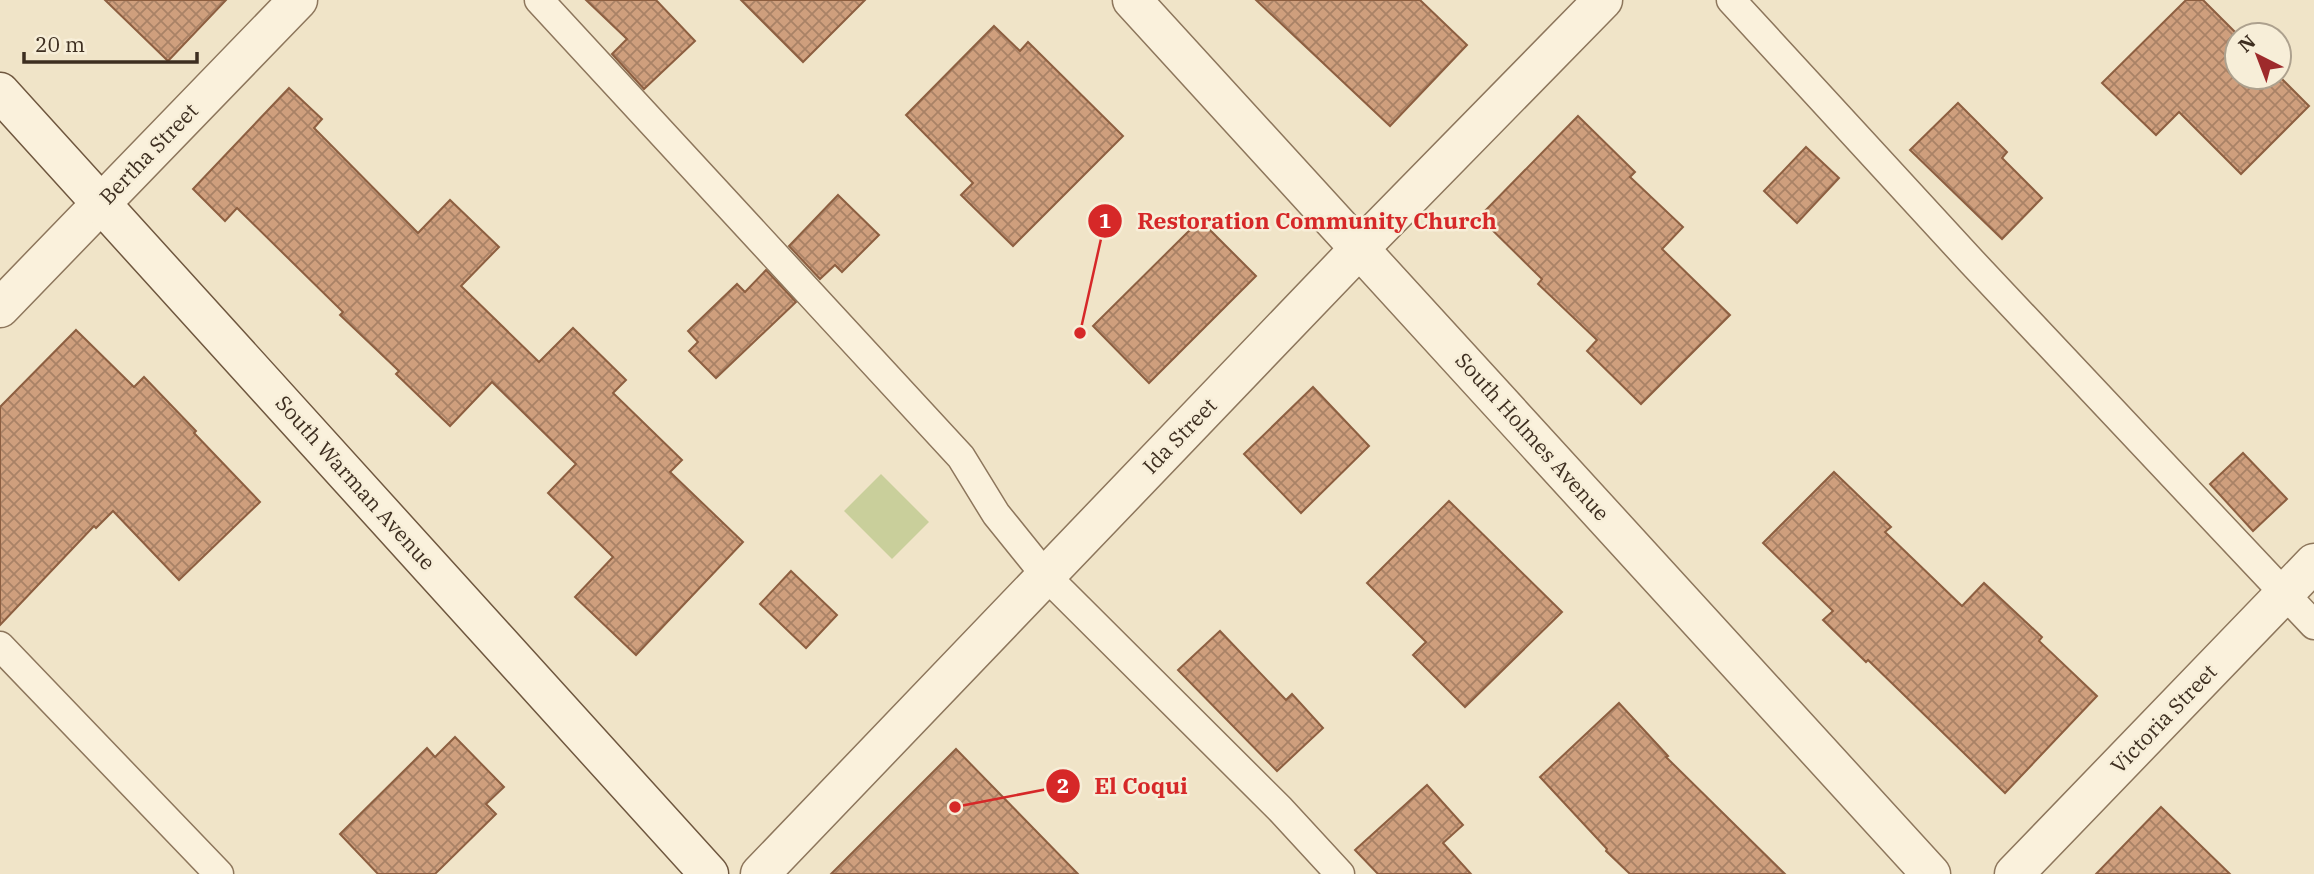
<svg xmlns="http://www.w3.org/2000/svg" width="2314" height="874" font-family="'IBM Plex Serif',serif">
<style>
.pitch{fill:#c9cf9b}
.building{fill:url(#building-cross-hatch);stroke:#8d5f41;stroke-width:2}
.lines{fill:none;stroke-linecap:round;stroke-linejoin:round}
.lane-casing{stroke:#8d765c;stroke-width:31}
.street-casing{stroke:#8d765c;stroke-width:41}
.secondary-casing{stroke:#6f573f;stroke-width:41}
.lane{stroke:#faf1dc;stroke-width:28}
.street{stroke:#faf1dc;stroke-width:38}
.secondary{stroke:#faf1dc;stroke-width:38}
.labels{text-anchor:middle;stroke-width:5;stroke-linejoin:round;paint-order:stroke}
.street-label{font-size:21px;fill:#3d2e20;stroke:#f7eed8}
.leader{fill:none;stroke:#d62828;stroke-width:2.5}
.callout-dot{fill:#d62828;stroke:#f7eed8;stroke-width:2.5}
.mark-label{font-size:21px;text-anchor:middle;font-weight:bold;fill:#fff}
.callout-label{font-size:23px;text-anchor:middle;font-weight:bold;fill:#d62828;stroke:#f7eed8;stroke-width:5;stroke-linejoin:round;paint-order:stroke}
</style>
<defs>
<pattern id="building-cross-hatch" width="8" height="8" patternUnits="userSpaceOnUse" patternTransform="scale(1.75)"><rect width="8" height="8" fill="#cf9f7d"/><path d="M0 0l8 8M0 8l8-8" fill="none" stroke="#a98266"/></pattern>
</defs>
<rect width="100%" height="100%" fill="#f0e4c8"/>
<path class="pitch" d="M 881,474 L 929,522 L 892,559 L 844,511 Z"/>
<g class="building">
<path d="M 105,0 L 226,0 L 168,61 Z"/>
<path d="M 586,0 L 656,0 L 695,41 L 644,89 L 612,54 L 627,39 Z"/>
<path d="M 741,0 L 865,0 L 803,62 Z"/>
<path d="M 1256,0 L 1420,0 L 1467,45 L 1390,126 Z"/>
<path d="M 2186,0 L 2203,0 L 2238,35 L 2237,77 L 2279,76 L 2309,106 L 2241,174 L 2179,112 L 2156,135 L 2102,83 Z"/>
<path d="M 994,26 L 1020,51 L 1028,42 L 1123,136 L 1013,246 L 961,195 L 973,183 L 906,115 Z"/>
<path d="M 289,88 L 322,119 L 314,128 L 418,233 L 450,200 L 499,247 L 461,286 L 539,362 L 573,328 L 626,380 L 613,393 L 682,460 L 670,472 L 743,542 L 636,655 L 575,597 L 613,557 L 548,493 L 576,464 L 492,382 L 450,426 L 396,374 L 399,371 L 340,315 L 343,312 L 237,208 L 225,221 L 193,189 Z"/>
<path d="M 1958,103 L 2007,152 L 2002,158 L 2042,198 L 2002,239 L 1910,150 Z"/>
<path d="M 1578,116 L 1635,172 L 1630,177 L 1683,227 L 1662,249 L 1730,315 L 1641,404 L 1587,351 L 1597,340 L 1538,284 L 1542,279 L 1479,217 Z"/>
<path d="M 1806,147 L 1839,178 L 1797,223 L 1764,191 Z"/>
<path d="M 838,195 L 879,235 L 842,272 L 835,265 L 820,279 L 789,246 Z"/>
<path d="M 1200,220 L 1256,276 L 1149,383 L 1093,326 Z"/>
<path d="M 766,270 L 796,302 L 716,378 L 689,351 L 698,342 L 688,331 L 737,284 L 745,292 Z"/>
<path d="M 76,330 L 134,387 L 144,377 L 196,431 L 194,433 L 260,502 L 179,580 L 113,511 L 96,528 L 94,526 L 0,625 L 0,407 Z"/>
<path d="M 1313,387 L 1369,446 L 1301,513 L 1244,454 Z"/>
<path d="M 2243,453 L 2287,499 L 2253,531 L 2210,484 Z"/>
<path d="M 1834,472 L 1891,527 L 1885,532 L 1962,606 L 1984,583 L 2042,637 L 2039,641 L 2097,696 L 2005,793 L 1868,660 L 1866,662 L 1823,620 L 1833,611 L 1763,543 Z"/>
<path d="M 1449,501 L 1562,612 L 1465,707 L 1413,655 L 1426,642 L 1367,583 Z"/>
<path d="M 791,571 L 837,615 L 806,648 L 760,604 Z"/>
<path d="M 1220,631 L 1286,700 L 1292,694 L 1323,728 L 1277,771 L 1178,670 Z"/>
<path d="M 1619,703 L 1668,756 L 1666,757 L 1785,874 L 1630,874 L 1606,851 L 1607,849 L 1540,777 Z"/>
<path d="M 455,737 L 504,787 L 486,804 L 496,814 L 435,874 L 378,874 L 340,834 L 427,748 L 435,757 Z"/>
<path d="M 956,749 L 1078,874 L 831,874 Z"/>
<path d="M 1427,785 L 1463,825 L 1443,843 L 1471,874 L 1378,874 L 1355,850 Z"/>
<path d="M 2161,807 L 2230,874 L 2096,874 Z"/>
</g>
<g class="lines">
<g class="lane-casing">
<g id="lane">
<path d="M 539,0 L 961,457 L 996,514 L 1046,576 L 1280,809 L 1340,874"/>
<path d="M 1731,0 L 1972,262 L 2314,625"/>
<path d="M 0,646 L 219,874"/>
</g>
</g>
<g class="street-casing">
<g id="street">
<path d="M 1132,0 L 1931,874"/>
<path d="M 0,308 L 298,0"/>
<path d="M 760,874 L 1360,248 L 1603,0"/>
<path d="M 2014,874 L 2314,563"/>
</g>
</g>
<g class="secondary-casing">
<path id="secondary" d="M 0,92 L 709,874"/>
</g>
<use href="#lane" class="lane"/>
<use href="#street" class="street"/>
<use href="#secondary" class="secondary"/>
</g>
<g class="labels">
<g class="street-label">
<text transform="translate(149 154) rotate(-46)" y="7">Bertha Street</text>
<text transform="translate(1180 436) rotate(-46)" y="7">Ida Street</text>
<text transform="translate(1532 437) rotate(48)" y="7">South Holmes Avenue</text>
<text transform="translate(355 483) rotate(48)" y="7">South Warman Avenue</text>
<text transform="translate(2164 719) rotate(-46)" y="7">Victoria Street</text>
</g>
</g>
<path class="leader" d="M1080 333L1105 221M955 807L1063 786"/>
<g class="callout-dot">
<circle cx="1080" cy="333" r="7"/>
<circle cx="955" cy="807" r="7"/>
<circle cx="1105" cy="221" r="18"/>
<circle cx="1063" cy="786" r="18"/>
</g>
<g class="mark-label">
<text x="1105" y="228">1</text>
<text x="1063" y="793">2</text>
</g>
<g class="callout-label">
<text x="1317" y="229">Restoration Community Church</text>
<text x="1141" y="794">El Coqui</text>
</g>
<g transform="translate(2258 56) rotate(318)"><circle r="33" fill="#f7eed8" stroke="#ada18e" stroke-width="2"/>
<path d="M0-5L12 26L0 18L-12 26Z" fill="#9e2a2b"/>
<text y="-10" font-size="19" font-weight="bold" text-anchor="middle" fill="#3d2e20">N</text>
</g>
<path d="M24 52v10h173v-10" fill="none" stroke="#3d2e20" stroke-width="3.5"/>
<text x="35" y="52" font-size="21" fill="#3d2e20" stroke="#f7eed8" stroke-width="5" paint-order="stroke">20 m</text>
</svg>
